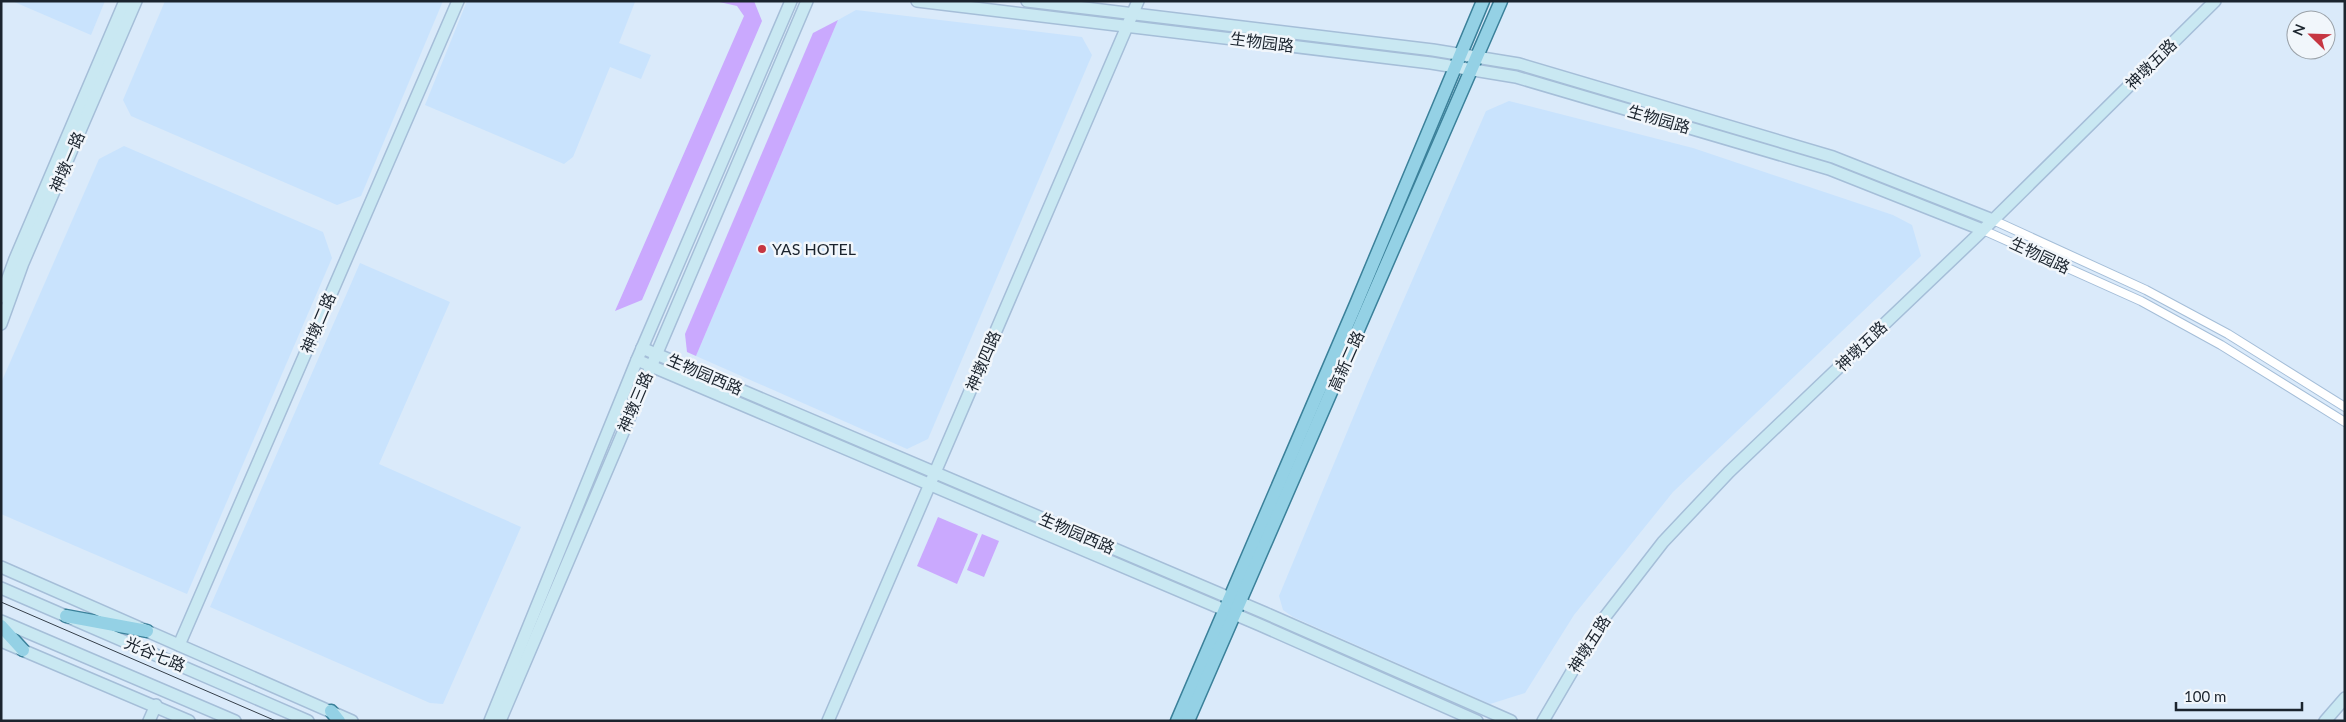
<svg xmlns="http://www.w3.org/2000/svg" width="2346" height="722" font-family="Lato,'Noto Sans SC',sans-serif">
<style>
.built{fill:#c9e3fd}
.green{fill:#caa9fe}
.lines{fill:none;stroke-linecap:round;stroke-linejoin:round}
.street-casing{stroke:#a5bed8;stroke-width:10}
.secondary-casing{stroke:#a5bed8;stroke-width:14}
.primary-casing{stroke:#3b819a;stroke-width:15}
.street{stroke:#fff;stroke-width:8}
.secondary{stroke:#c9e8f2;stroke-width:11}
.primary{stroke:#94d1e5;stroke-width:12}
.tram{stroke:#353f4a;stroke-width:1}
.poi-dot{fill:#c63642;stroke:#f1f6fb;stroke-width:2}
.labels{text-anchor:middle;stroke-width:5;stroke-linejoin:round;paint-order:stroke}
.street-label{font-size:16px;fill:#1b242e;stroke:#f1f6fb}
.poi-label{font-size:16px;fill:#1b242e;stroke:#f1f6fb;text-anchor:start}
</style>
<rect width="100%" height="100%" fill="#daeafa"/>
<g class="built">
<path d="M 12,1 L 105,1 L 91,35 Z"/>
<path d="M 165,1 L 443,1 L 361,196 L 337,205 L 131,116 L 123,100 Z"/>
<path d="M 467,1 L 633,1 L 635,2 L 619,43 L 651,55 L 641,79 L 610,67 L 573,157 L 564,164 L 425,105 Z"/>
<path d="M 856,10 L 1082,37 L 1092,55 L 928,439 L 907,449 L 696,356 L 838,20 Z"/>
<path d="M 1509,101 L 1693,148 L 1893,215 L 1912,225 L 1921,256 L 1673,492 L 1574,615 L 1525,693 L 1490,704 L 1293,617 L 1283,610 L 1279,596 L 1367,384 L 1486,111 Z"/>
<path d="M 124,146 L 323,232 L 332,258 L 187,594 L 1,514 L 1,383 L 99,159 Z"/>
<path d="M 360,263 L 450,302 L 379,464 L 521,527 L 443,704 L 430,703 L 210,607 Z"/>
</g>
<g class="green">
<path d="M 715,1 L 754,1 L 762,21 L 642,300 L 615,311 L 744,16 L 737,6 Z"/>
<path d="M 838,20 L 696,356 L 687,352 L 685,334 L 813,33 Z"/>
<path d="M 938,517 L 978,534 L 957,584 L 917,566 Z"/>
<path d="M 982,534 L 999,541 L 984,577 L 967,570 Z"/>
</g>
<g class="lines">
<g class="street-casing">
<g id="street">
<path d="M 1993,220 L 2146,290 L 2228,334 L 2345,407"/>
<path d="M 1983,230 L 2141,301 L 2221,345 L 2345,422"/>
</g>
</g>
<g class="secondary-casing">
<g id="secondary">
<path d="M 917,1 L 1431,63 L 1516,77 L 1829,169 L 1983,230"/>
<path d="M 1027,1 L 1433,50 L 1519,64 L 1833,157 L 1993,220"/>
<path d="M 1,297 L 15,259 L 125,1"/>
<path d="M 1,324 L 23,263 L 136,1"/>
<path d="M 642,348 L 1265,613 L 1511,721"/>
<path d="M 637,360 L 1260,625 L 1477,721"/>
<path d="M 1,567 L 352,721"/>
<path d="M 1,588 L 308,721"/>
<path d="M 1,621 L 235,721"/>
<path d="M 1,641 L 189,721"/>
<path d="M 179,645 L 458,1"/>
<path d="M 149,721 L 156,705"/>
<path d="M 490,721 L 637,360 L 791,1"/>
<path d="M 500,721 L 807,1"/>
<path d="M 828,721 L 1138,1"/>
<path d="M 1543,721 L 1601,622 L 1663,542 L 1729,472 L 1983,230 L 2215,1"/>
<path d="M 2325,721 L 2345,698"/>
</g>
</g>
<g class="primary-casing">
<g id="primary">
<path d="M 66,616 L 147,631"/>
<path d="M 1,626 L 23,650"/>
<path d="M 331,711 L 339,721"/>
<path d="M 1177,721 L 1356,304 L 1483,1"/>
<path d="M 1188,721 L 1501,1"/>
</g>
</g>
<use href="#street" class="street"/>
<use href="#secondary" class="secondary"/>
<use href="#primary" class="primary"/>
<path class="tram" d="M 1,602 L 276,721"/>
</g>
<circle class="poi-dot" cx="762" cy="249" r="5"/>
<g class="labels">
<g class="street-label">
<text transform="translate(1262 42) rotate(7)" y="6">生物园路</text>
<text transform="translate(2151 64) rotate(-45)" y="6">神墩五路</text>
<text transform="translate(1659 119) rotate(16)" y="6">生物园路</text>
<text transform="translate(67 162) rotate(-67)" y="6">神墩一路</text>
<text transform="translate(2040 255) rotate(25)" y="6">生物园路</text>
<text transform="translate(318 323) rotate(-67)" y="6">神墩二路</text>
<text transform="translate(1861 346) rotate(-44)" y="6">神墩五路</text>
<text transform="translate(983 361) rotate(-67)" y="6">神墩四路</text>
<text transform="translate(1346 361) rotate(-66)" y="6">高新二路</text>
<text transform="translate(705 374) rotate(23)" y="6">生物园西路</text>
<text transform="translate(635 402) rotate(-67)" y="6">神墩三路</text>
<text transform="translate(1077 533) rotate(23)" y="6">生物园西路</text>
<text transform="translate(1589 644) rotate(-58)" y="6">神墩五路</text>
<text transform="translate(155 654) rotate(23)" y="6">光谷七路</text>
</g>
<g class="poi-label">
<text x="772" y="255">YAS HOTEL</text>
</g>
</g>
<rect width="2346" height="722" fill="none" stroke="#1b242e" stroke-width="5"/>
<g transform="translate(2311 35) rotate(293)"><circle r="24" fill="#f1f6fb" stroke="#9ba2a9"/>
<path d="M0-4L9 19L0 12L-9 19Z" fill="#c63642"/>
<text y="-8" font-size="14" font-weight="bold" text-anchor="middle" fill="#1b242e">N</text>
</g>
<path d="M2176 702v8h126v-8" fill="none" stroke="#1b242e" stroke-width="2.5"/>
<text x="2184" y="702" font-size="15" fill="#1b242e" stroke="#f1f6fb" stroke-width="4" paint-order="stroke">100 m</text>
</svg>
